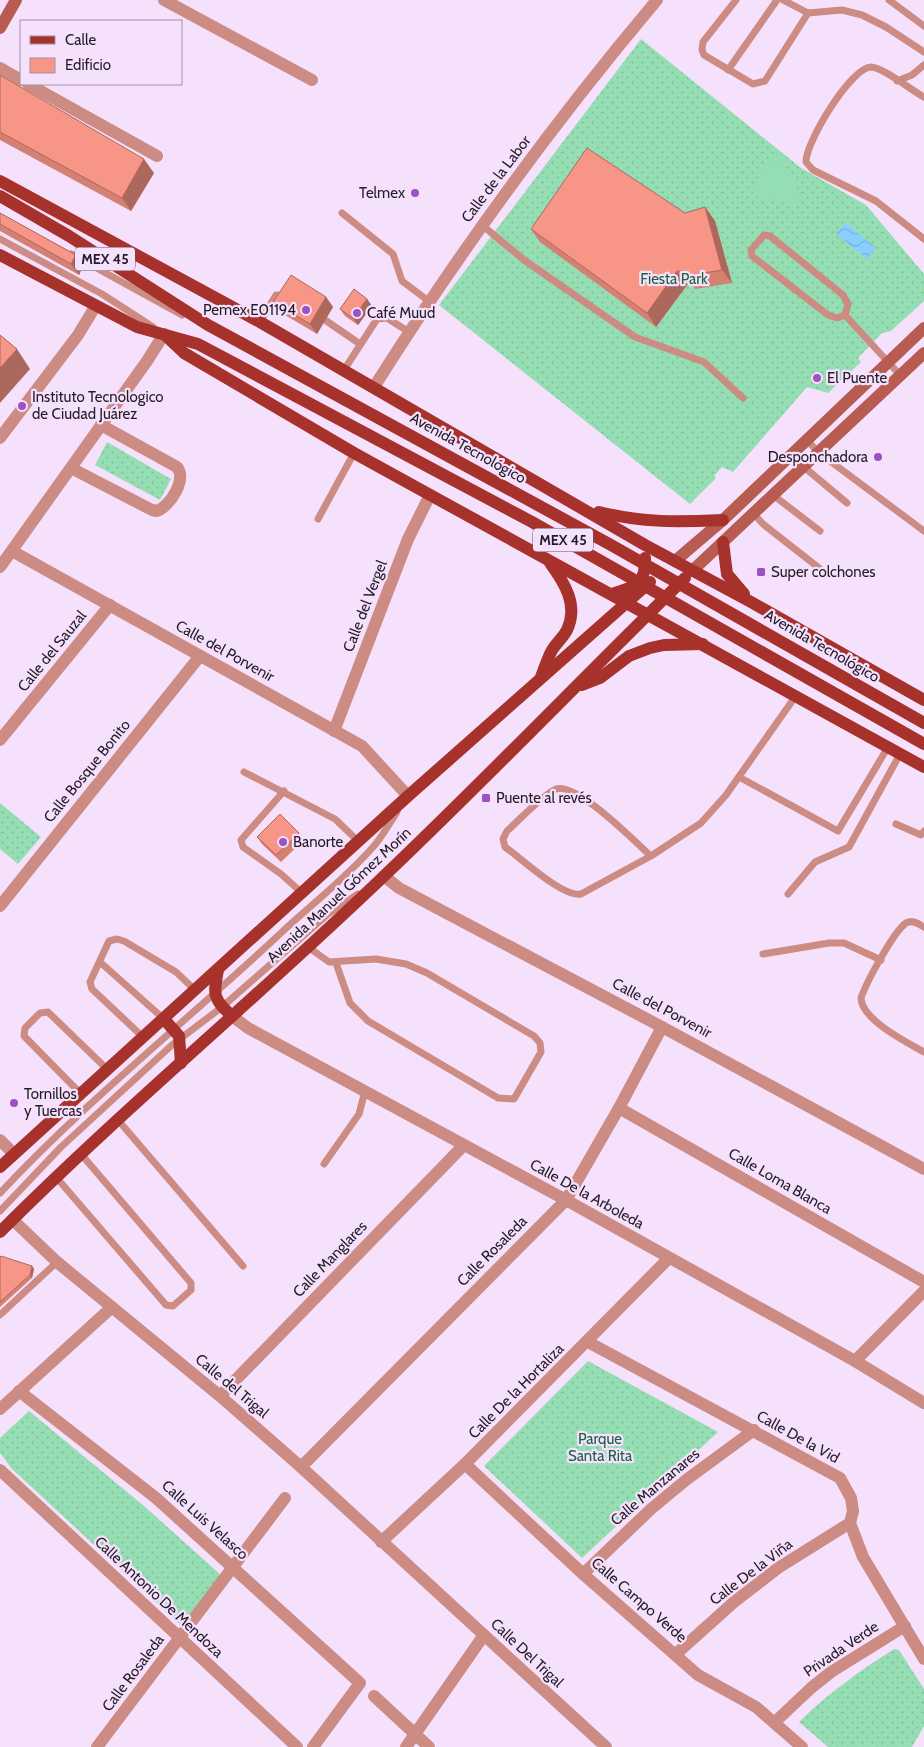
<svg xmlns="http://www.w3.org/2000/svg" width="924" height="1747" font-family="Cabin,sans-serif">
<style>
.grass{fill:url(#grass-dots)}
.pitch{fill:#95deb4}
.water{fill:url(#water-waves)}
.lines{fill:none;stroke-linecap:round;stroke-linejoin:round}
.lane{stroke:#cc8b83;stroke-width:7}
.street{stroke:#cc8b83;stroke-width:12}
.secondary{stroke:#b85b51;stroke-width:12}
.primary{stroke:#a7322b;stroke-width:12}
.wall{fill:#d48073}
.shaded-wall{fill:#ad685e}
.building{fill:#f79586;stroke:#ad685e}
.poi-dot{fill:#9e51c3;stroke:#f6e1fc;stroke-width:2}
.labels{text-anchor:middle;stroke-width:4.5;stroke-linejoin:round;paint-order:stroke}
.shield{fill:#f6e1fc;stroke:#625766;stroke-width:1}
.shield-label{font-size:14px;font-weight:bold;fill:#231c26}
.street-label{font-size:15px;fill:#231c26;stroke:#f6e1fc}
.poi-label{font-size:15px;fill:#231c26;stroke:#f6e1fc;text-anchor:start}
.park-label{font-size:15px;fill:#1a6341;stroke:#f6e1fc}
</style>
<defs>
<pattern id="grass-dots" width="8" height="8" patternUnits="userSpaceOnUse" patternTransform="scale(1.25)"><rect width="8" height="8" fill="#95deb4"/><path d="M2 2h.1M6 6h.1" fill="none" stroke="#80be9b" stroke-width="1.8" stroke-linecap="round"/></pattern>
<pattern id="water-waves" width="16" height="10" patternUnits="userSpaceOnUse" patternTransform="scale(1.25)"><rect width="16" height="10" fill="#8acefe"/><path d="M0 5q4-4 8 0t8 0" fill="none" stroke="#77b0da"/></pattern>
</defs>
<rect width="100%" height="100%" fill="#f6e1fc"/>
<g class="grass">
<path d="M 641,39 L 801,168 L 866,205 L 924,274 L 924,301 L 891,331 L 882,333 L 858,358 L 861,362 L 828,393 L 807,387 L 733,472 L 722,467 L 714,476 L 716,478 L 690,504 L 439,305 Z"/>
<path d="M 107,442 L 171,479 L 160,500 L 95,465 Z"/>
<path d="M 0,803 L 41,837 L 18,864 L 0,849 Z"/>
<path d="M 588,1361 L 718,1432 L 582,1558 L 484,1466 Z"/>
<path d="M 29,1411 L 144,1506 L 222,1576 L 183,1627 L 12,1469 L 0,1453 L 0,1438 Z"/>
<path d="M 894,1649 L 899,1650 L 924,1689 L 924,1726 L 912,1747 L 828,1747 L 799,1722 C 828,1693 860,1671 894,1649 Z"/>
</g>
<path class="pitch" d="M 779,155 L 801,195 L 795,205 L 752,196 L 760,172 Z"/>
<path class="water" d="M 846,223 L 876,248 L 867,259 L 836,234 Z"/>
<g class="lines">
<g class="lane">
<path d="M 736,0 L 703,42 L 702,50 L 704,55 L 753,84 L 765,81 L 808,13"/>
<path d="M 783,0 L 808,13 L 842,10 L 862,15 L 886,27 L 924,52"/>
<path d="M 889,0 L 924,26"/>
<path d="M 728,70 L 777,0"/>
<path d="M 897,81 L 912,75 L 924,65"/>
<path d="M 924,97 C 912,91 883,67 871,67 C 850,68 805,144 806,162 L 813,170 L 876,201 L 924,239"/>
<path d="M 342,213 L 393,254 L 402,281 L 430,302"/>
<path d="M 482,225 L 524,260 L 635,337 L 704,362 L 743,398"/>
<path d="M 764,235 L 770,236 L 843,295 L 848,304 L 845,315 L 837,318 L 828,315 L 752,256 L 751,250 Z"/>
<path d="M 0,239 L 102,294 L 153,327"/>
<path d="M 71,254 L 182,315"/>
<path d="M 845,315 L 900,375"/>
<path d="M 325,320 L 360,344"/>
<path d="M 260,322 L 276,295 L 286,297"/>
<path d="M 344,370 L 377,319 L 387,318 L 409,332"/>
<path d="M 807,440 L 818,452 L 924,531"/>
<path d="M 804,467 L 847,503"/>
<path d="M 773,495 L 820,531"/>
<path d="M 753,513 L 763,524 L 819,568"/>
<path d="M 318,519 L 354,453"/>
<path d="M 244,772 L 335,819 L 358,841"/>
<path d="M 739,777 L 838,831 L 888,747"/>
<path d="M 284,791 L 241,840 L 243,847 L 281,874 L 301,892"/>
<path d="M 896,824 L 921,835 L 924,831"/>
<path d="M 651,856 C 635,842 577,782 556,789 C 545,793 517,822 507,831 L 503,839 L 505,847 C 521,858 563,898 581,894 L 651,856 L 701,823 L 726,795 L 795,697"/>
<path d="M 788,894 L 815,862 L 849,847 L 900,754"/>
<path d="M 924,927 C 919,924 912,919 906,923 C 894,931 866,983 861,998 C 861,1019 906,1042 924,1052"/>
<path d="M 308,947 L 329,962 L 376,959 L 406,964 L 427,973 L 534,1036 L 540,1043 L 541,1052 L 514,1099 L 498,1098 L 368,1021 L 350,1003 L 336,963"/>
<path d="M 763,954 L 829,943 L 844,943 L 881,960"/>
<path d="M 100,962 L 164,1019"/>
<path d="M 144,1038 L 92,989 L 90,982 L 109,941 L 117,939 L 124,941 L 176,972 L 195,990"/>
<path d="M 81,1094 L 24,1036 L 25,1028 L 40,1013 L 48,1012 L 108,1070"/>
<path d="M 118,1120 L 243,1266"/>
<path d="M 324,1164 L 359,1114 L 365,1091"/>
<path d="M 56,1177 L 166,1305 L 173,1306 L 191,1290 L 191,1283 L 81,1154"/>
<path d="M 0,1193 C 88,1099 188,1020 282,932 C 310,906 348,876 373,847 C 382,837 389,824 397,812"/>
<path d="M 0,1211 L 61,1147 L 172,1045 L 222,1007 L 328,914 L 358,894"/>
<path d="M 0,1315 L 57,1262"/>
</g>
<g class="street">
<path d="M 164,0 L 312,80"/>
<path d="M 0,68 L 21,80"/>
<path d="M 28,84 L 157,156"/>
<path d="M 374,387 C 460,251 554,122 657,0"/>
<path d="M 0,438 L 78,335 L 95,307"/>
<path d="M 71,468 L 152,510 L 157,511 C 170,506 187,480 177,467 L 101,425"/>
<path d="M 12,551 L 362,746 L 408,796"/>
<path d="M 0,567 L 147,361 L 164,334"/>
<path d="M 334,731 L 408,539 L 430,495"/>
<path d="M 0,740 L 110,605"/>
<path d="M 384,876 L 399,888 L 662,1027 L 924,1169"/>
<path d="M 0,906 L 200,656"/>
<path d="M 232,1016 L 248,1028 L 566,1200 L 855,1361 L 924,1403"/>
<path d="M 619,1108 L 924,1282"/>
<path d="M 0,1140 L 14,1154"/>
<path d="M 13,1220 L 57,1262 L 220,1396 L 301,1467 L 606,1747"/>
<path d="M 588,1342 L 840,1478 L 851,1498 L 853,1511 L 850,1523 L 863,1557 L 924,1659"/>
<path d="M 855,1361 L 924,1291"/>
<path d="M 19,1391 L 156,1498 L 360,1683 L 313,1747"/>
<path d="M 220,1396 L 464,1145"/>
<path d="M 0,1409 L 111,1308"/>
<path d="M 465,1464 L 583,1574 L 698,1675 L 756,1707 L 802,1747"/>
<path d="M 301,1467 L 566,1200 L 619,1108 L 662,1027"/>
<path d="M 0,1470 L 297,1747"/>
<path d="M 381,1542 L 465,1464 L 669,1258"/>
<path d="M 583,1574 L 651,1509 L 686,1480 L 754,1430"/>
<path d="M 676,1654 L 734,1602 L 778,1568 L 850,1523"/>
<path d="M 374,1696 L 429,1747"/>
<path d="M 775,1722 L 811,1688 L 831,1672 L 905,1626"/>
<path d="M 97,1747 L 285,1498"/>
<path d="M 406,1747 L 484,1635"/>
</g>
<g class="secondary">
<path d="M 0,28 L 16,0"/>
<path d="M 675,561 L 723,520 L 924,328"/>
<path d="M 692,571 L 924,353"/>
</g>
<g class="primary">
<path d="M 0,181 L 260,322 L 645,545 L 751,602 L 924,700"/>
<path d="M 0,196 L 69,236 L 208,325 L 611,545 L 924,723"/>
<path d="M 0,255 L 137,327 L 198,344 L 532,522 L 924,744"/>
<path d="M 166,336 L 184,353 L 354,453 L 924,767"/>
<path d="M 599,512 C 644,523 677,522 723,520"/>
<path d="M 723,542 L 727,574 L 744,594"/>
<path d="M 611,594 C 635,587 646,585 645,558"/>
<path d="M 541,677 C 544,669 547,660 551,652 C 555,644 563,638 567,630 C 579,605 564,582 550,563"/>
<path d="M 582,685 L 600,678 L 629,656 L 650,648 L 664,645 L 703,644"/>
<path d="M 218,970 C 213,995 213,999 232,1016"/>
<path d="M 164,1019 L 179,1036 L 181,1063"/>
<path d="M 0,1167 L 408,796 L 650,582"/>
<path d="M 0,1232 C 123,1109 258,997 384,876 C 486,779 584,677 685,578"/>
</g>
</g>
<g class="wall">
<path d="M 0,75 L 154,173 L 131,211 L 0,140 Z"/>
<path d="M 705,207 L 715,221 L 732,283 L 695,289 L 692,284 L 687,285 L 656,327 L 540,242 L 531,229 L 685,213 Z"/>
<path d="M 0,213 L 76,255 L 83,266 L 79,275 L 0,231 Z"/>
<path d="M 326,297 L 333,307 L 317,334 L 280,312 L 273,302 Z"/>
<path d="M 367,299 L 372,306 L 358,325 L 345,316 L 340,309 Z"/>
<path d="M 299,833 L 304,840 L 281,862 L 262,844 L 257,837 Z"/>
<path d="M 0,1257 L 32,1266 L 34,1269 L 32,1278 L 0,1307 Z"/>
</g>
<g class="shaded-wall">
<path d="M 144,159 L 154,173 L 131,211 L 122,198 Z"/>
<path d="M 705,207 L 715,221 L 732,283 L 722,270 Z"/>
<path d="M 76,255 L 83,266 L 79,275 L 71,264 Z"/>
<path d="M 677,271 L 687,285 L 656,327 L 647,313 Z"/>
<path d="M 326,297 L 333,307 L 317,334 L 310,324 Z"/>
<path d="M 367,299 L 372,306 L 358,325 L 353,318 Z"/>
<path d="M 17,349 L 30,369 L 0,403 L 0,368 Z"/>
<path d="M 32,1266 L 34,1269 L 32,1278 L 30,1275 Z"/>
</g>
<g class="building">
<path d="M 0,75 L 144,159 L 122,198 L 0,132 Z"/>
<path d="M 587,148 L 685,213 L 705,207 L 722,270 L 686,276 L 684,271 L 677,271 L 647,313 L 531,229 Z"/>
<path d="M 0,213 L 76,255 L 71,264 L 0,224 Z"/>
<path d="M 291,275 L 326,297 L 310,324 L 273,302 Z"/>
<path d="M 354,289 L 367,299 L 353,318 L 340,309 Z"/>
<path d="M 0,335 L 17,349 L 0,368 Z"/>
<path d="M 280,814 L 299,833 L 276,855 L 257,837 Z"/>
<path d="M 1,1256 L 32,1266 L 30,1275 L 0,1302 L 0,1257 Z"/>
</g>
<g class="poi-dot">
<circle cx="415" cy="193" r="5"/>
<circle cx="306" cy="310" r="5"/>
<circle cx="357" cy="313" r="5"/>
<circle cx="817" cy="378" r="5"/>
<circle cx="22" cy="406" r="5"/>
<circle cx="878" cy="457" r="5"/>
<rect x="756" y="567" width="10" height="10" rx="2.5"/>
<rect x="481" y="793" width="10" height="10" rx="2.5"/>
<circle cx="283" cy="842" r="5"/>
<circle cx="14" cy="1103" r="5"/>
</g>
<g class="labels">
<g class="shield">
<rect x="75" y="247.5" width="60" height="23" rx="4"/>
<rect x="533" y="528.5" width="60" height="23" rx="4"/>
</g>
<g class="shield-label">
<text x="105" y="264">MEX 45</text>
<text x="563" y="545">MEX 45</text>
</g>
<g class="street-label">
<text transform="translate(496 179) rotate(-53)" y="5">Calle de la Labor</text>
<text transform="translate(468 448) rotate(29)" y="5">Avenida Tecnológico</text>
<text transform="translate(365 606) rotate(-69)" y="5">Calle del Vergel</text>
<text transform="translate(822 646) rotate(30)" y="5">Avenida Tecnológico</text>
<text transform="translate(52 651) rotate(-51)" y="5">Calle del Sauzal</text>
<text transform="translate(225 651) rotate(29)" y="5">Calle del Porvenir</text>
<text transform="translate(87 771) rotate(-51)" y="5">Calle Bosque Bonito</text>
<text transform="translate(339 895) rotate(-43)" y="5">Avenida Manuel Gómez Morín</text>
<text transform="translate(662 1008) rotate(28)" y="5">Calle del Porvenir</text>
<text transform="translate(780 1181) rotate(30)" y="5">Calle Loma Blanca</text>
<text transform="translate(587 1194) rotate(29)" y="5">Calle De la Arboleda</text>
<text transform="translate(492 1251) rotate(-45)" y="5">Calle Rosaleda</text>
<text transform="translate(330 1259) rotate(-46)" y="5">Calle Manglares</text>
<text transform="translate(232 1386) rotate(40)" y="5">Calle del Trigal</text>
<text transform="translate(516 1391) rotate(-45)" y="5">Calle De la Hortaliza</text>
<text transform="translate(798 1437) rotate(29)" y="5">Calle De la Vid</text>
<text transform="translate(655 1487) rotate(-40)" y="5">Calle Manzanares</text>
<text transform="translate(205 1520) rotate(42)" y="5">Calle Luis Velasco</text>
<text transform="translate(751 1572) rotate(-37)" y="5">Calle De la Viña</text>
<text transform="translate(159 1597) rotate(43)" y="5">Calle Antonio De Mendoza</text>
<text transform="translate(639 1600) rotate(41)" y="5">Calle Campo Verde</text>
<text transform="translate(841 1649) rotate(-34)" y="5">Privada Verde</text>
<text transform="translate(527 1653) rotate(43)" y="5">Calle Del Trigal</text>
<text transform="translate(133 1673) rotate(-53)" y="5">Calle Rosaleda</text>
</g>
<g class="poi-label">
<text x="405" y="198" text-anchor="end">Telmex</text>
<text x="296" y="315" text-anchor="end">Pemex E01194</text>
<text x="367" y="318">Café Muud</text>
<text x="827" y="383">El Puente</text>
<text x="32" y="402">Instituto Tecnologico<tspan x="32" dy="17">de Ciudad Juárez</tspan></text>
<text x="868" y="462" text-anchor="end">Desponchadora</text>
<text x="771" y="577">Super colchones</text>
<text x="496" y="803">Puente al revés</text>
<text x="293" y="847">Banorte</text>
<text x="24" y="1099">Tornillos<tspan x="24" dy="17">y Tuercas</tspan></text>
</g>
<g class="park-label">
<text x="674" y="284">Fiesta Park</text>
<text x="600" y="1444">Parque<tspan x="600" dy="17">Santa Rita</tspan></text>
</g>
</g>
<rect x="20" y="20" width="162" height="65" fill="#f6e1fc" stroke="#a292a6"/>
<rect x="30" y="36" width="25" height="8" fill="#a7322b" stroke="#a292a6"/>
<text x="65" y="45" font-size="15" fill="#231c26">Calle</text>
<rect x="30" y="58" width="25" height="15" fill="#f79586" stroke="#a292a6"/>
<text x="65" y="70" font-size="15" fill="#231c26">Edificio</text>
</svg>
